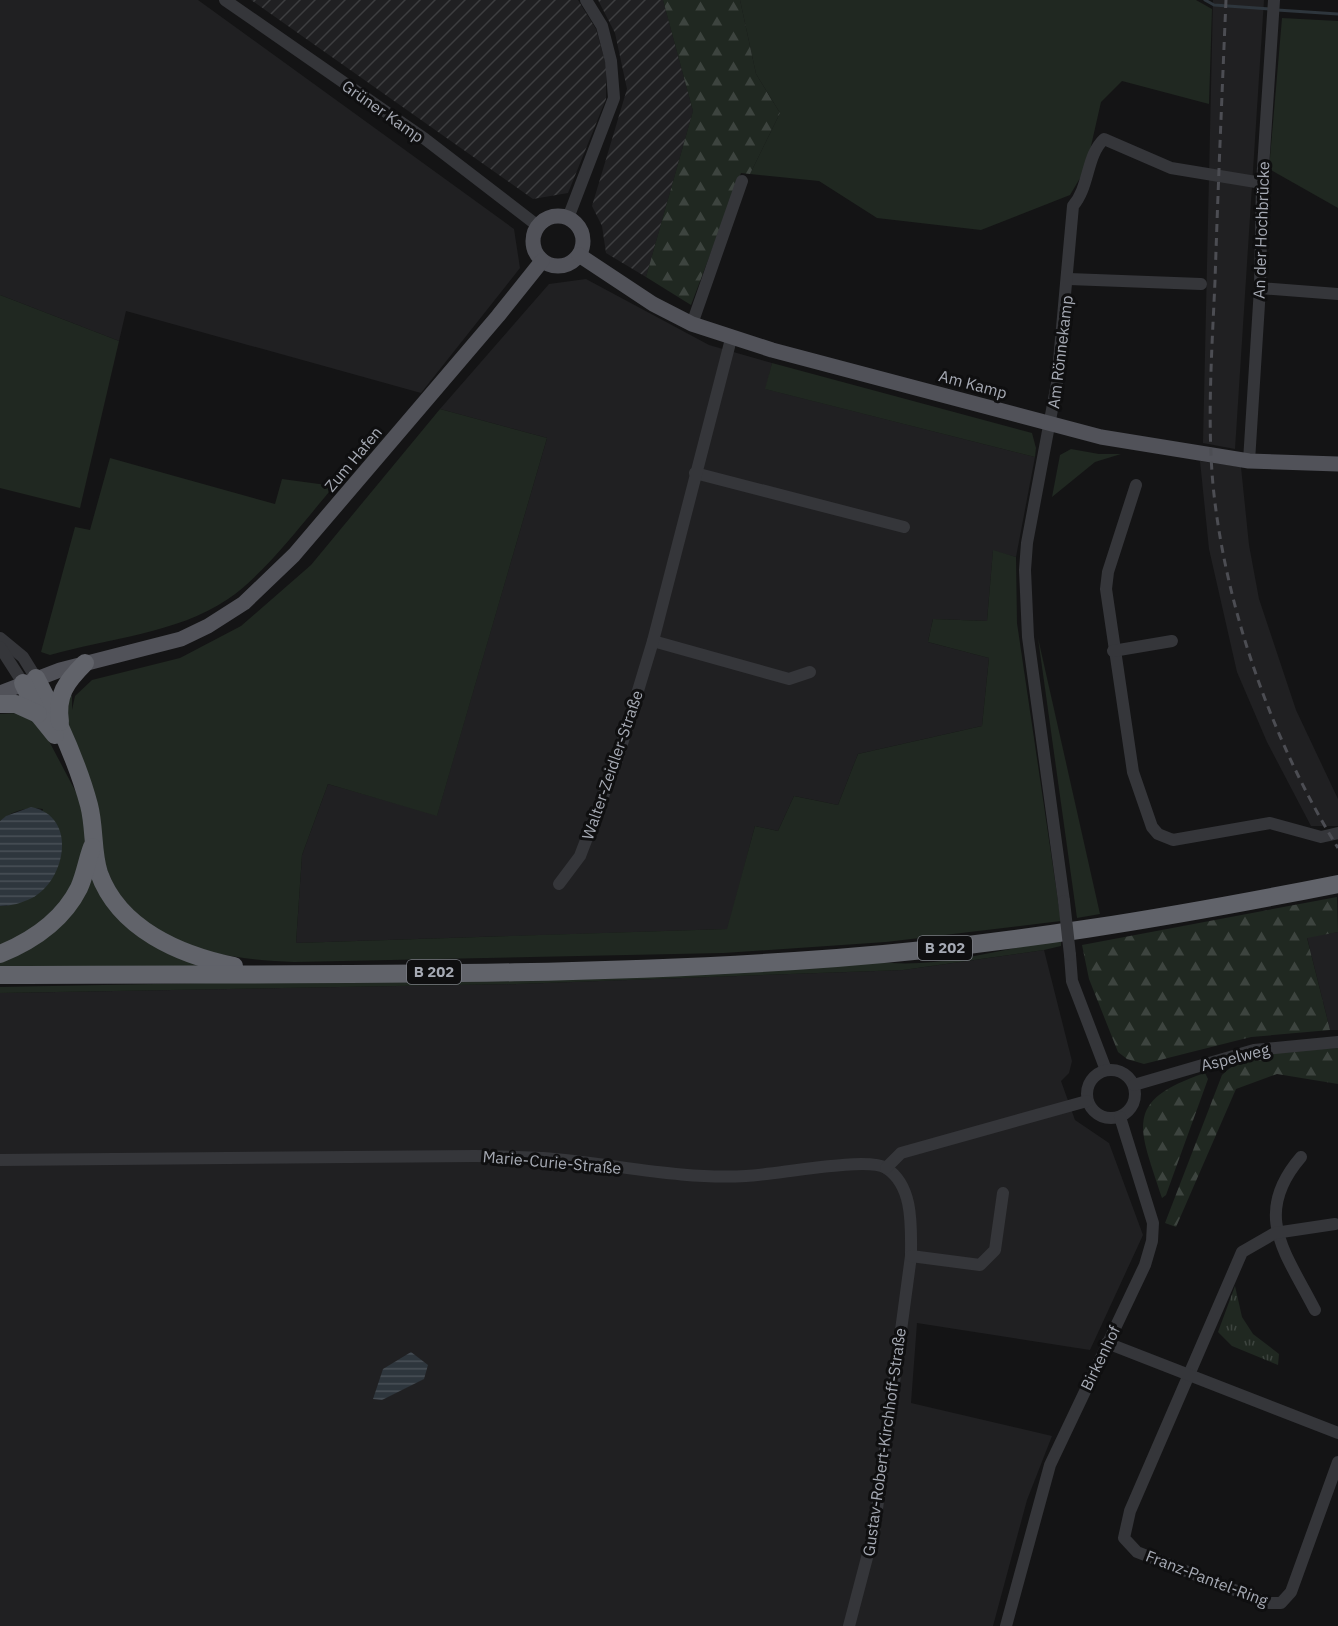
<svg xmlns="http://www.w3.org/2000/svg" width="1338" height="1626" font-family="'IBM Plex Sans',sans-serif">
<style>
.built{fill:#202022}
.industrial{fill:url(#industrial-furrows)}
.green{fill:#202821}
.forest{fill:url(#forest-firs)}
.park{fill:url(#park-tufts)}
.water{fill:url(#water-rules)}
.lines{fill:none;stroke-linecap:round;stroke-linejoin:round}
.stream{stroke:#2e363d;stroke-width:3}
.minor{stroke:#35363a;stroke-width:12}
.major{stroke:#515259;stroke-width:15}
.highway{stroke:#61636a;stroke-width:18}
.rail{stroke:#4c4d53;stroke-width:3;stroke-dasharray:8 6;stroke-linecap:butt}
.minor-bridge{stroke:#35363a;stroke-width:12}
.labels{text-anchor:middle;stroke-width:6;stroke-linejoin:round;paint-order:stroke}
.shield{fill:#0f0f10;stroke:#797c83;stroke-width:1.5}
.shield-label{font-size:15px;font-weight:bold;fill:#a6aab4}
.street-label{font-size:16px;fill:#a6aab4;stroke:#0f0f10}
</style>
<defs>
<pattern id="industrial-furrows" width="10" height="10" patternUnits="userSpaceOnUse" patternTransform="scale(1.5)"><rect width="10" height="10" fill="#202022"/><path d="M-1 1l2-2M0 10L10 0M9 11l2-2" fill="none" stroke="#3d3e40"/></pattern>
<pattern id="forest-firs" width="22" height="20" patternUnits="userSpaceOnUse" patternTransform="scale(1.5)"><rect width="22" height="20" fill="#202821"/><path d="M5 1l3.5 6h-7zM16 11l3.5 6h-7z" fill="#3d443f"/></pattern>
<pattern id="park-tufts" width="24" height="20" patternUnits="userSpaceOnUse" patternTransform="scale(1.5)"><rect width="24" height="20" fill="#202821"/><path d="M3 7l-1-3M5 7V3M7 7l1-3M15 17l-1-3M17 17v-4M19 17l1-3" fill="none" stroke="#3d443f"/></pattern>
<pattern id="water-rules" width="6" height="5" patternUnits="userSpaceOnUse" patternTransform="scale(1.5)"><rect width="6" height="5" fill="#2e363d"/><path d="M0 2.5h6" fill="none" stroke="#495057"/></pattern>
</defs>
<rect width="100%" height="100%" fill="#141415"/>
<g class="built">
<path d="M 0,0 L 198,0 L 514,229 L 520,268 L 421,393 L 126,311 L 119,341 L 0,295 Z"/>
<path d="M 1213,0 L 1264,0 L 1235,449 L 1203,443 Z"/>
<path d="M 586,279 L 709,345 L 772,363 L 766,389 L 1035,457 L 1016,557 L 993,551 L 987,621 L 933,619 L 928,642 L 989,658 L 982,726 L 858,754 L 838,805 L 794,796 L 778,831 L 755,826 L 728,929 L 296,943 L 302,855 L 328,784 L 437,815 L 547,438 L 440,409 L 549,284 Z"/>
<path d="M 1200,461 L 1241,467 L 1249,545 L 1259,599 L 1296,710 L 1338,799 L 1338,826 L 1311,826 L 1267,742 L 1237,672 L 1209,549 Z"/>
<path d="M 1338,932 L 1338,1030 L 1330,1030 L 1307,937 Z"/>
<path d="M 1044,950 L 1072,1061 L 1069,1073 L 1061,1081 L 1075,1120 L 1109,1143 L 1143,1235 L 1090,1350 L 917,1323 L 911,1403 L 1052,1436 L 1027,1500 L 993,1626 L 0,1626 L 0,993 L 517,984 L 903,970 Z"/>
</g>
<g class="industrial">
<path d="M 251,0 L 578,0 L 596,29 L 606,65 L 606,99 L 568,193 L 533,199 Z"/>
<path d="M 598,0 L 663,0 L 693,111 L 646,277 L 606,253 L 602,226 L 592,206 L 627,89 L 615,33 Z"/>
</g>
<g class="green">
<path d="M 740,0 L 1196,0 L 1212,9 L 1209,104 L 1122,81 L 1101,102 L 1086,168 L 1070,195 L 981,230 L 877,218 L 819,181 L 750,174 L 780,113 L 756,74 Z"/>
<path d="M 1282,18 L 1338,21 L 1338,208 L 1269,169 Z"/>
<path d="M 0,295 L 119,341 L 80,508 L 0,488 Z"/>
<path d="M 772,363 L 1032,433 L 1036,448 L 1035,457 L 765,389 Z"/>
<path d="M 440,409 L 547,438 L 437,816 L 328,784 L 302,855 L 296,943 L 727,929 L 755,826 L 778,831 L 794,796 L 838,805 L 858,754 L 982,726 L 989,658 L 928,642 L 933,619 L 987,621 L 993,550 L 1016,557 L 1017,623 L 1061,921 L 886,942 L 724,953 L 294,962 C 229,960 152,948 115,887 C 104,867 100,844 94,822 C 85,786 75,751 66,715 L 67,694 L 72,696 L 72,710 L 75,696 L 92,680 L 180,658 L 241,626 L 311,565 Z"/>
<path d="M 1071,449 L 1099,454 L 1121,454 L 1095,462 L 1052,497 L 1060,455 Z"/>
<path d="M 110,458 L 275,504 L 282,479 L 334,486 C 306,519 263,576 228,599 C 176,634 109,638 50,655 L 41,652 L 75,527 L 90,530 Z"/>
<path d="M 1038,638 L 1100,914 L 1077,918 Z"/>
<path d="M 17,713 L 41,726 L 78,796 L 85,821 L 86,839 L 73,888 L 36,928 L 0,946 L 0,906 L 7,906 L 43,809 C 27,806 12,811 0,821 L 0,714 Z"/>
<path d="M 93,870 L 102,888 L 205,967 L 0,967 L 0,958 L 8,955 Z"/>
<path d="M 1061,940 L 1061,946 L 1044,950 L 903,970 L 517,984 L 0,993 L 0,987 L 708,973 L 880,962 C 940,969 1002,948 1061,940 Z"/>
</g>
<g class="forest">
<path d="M 663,0 L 740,0 L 756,74 L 780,113 L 750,174 L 741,173 L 691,305 L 646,277 L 693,111 Z"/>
<path d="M 1337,897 L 1338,932 L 1307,938 L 1330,1030 L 1251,1037 L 1144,1064 L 1127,1059 L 1118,1052 L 1089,979 L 1082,945 Z"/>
<path d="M 1338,1048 L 1338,1084 L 1277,1074 L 1236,1089 L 1176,1227 L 1165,1223 L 1222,1075 C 1249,1047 1302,1051 1338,1048 Z"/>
<path d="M 1205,1073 L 1208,1079 L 1166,1195 L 1162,1198 C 1140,1128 1121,1101 1205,1073 Z"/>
</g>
<path class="park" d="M 1235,1286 L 1242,1317 L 1253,1334 L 1279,1354 L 1278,1365 L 1232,1346 L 1218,1332 Z"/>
<g class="water">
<path d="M 31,807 C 78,816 66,880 32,898 C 22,903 11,906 0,906 L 0,821 L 6,816 Z"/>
<path d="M 411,1352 L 428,1365 L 424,1379 L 382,1400 L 373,1399 L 383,1369 Z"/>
</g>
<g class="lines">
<g class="stream">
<path d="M 1205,0 L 1214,5 L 1270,9"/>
<path d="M 1277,10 L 1338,14"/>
</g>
<g class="minor">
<path d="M 225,0 L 425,139 L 538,226"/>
<path d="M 568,218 L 614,98 L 611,61 L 602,26 L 586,0"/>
<path d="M 1069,279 L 1201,284"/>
<path d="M 1260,288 L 1338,294"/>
<path d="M 692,324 L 742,181"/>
<path d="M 1249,461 L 1260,288 L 1262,183 L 1274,0"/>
<path d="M 695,473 L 904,527"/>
<path d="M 1136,485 L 1108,572 L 1106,589 L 1133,772 L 1152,827 L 1158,834 L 1173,840 L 1270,823 L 1321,837 L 1338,833"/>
<path d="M 0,638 L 23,657 L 36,678"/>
<path d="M 653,641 L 789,679 L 810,672"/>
<path d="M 0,647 L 23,683"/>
<path d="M 1113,651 L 1172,641"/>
<path d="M 559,884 L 580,856 L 618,757 L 653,641 L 731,339"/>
<path d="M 1064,901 L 1028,637 L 1025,570 L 1027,543 L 1057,383 L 1073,206 C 1090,186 1086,156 1104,139 L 1171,168 L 1262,183"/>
<path d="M 1070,955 L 1072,981 L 1106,1070"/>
<circle cx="1111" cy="1094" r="24"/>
<path d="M 1134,1085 L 1254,1050 L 1338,1042"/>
<path d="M 1301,1157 C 1251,1215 1286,1253 1315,1310"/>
<path d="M 0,1160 L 475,1156 C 498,1156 520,1157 543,1158 C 611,1163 678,1180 746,1176 C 774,1175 867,1156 886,1168 C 914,1186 911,1227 911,1256 L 874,1531 L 849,1626"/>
<path d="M 886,1168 L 901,1153 L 1087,1101"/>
<path d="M 1335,1224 L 1275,1233 L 1242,1252 L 1130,1511 L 1124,1538 L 1137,1552 L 1268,1603 L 1281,1603 L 1291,1592 L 1338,1462"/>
<path d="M 911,1256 L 980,1265 L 995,1250 L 1003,1193"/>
<path d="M 1107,1343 L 1338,1433"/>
<path d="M 1006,1626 L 1050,1465 L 1145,1265 L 1152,1241 L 1153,1223 L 1120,1117"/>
</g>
<g class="major">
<circle cx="558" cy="241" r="25"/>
<path d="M 579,255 L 653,304 L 692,324 L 772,350 L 1101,437 L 1249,461 L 1338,464"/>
<path d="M 0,693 L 60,670 L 181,639 L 208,626 L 244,603 L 294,555 L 498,316 L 542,261"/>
</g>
<g class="highway">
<path d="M 36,678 C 56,716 78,764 89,805 C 95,828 92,852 99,873 C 119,929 180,955 234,966"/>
<path d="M 23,683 L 38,714 L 55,735"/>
<path d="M 0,704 L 16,704 L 38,714"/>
<path d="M 60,722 C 56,695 66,682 85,663"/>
<path d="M 0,954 C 32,941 63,920 79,888 C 85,875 87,860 92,847"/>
<path d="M 0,975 C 279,973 559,979 837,958 C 1006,945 1172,917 1338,884"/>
</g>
<path class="rail" d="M 1226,0 C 1222,94 1218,188 1215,281 C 1212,349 1207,418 1213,485 C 1225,608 1273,743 1338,848"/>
<path class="minor-bridge" d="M 1064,901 L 1070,955"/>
</g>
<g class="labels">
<g class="shield">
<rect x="918" y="936" width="54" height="24" rx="4.5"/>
<rect x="407" y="960" width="54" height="24" rx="4.5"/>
</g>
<g class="shield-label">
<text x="945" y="953">B 202</text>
<text x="434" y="977">B 202</text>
</g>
<g class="street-label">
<text transform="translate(383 111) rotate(35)" y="6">Grüner Kamp</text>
<text transform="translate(1261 230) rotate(-88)" y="6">An der Hochbrücke</text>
<text transform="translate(1060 352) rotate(-83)" y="6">Am Rönnekamp</text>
<text transform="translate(973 384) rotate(15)" y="6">Am Kamp</text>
<text transform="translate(353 459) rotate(-50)" y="6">Zum Hafen</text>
<text transform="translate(612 765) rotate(-71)" y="6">Walter-Zeidler-Straße</text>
<text transform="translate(1235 1057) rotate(-14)" y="6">Aspelweg</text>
<text transform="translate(552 1162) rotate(5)" y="6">Marie-Curie-Straße</text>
<text transform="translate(1100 1358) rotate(-64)" y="6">Birkenhof</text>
<text transform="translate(884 1442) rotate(-82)" y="6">Gustav-Robert-Kirchhoff-Straße</text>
<text transform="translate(1207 1578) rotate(21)" y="6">Franz-Pantel-Ring</text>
</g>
</g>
</svg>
